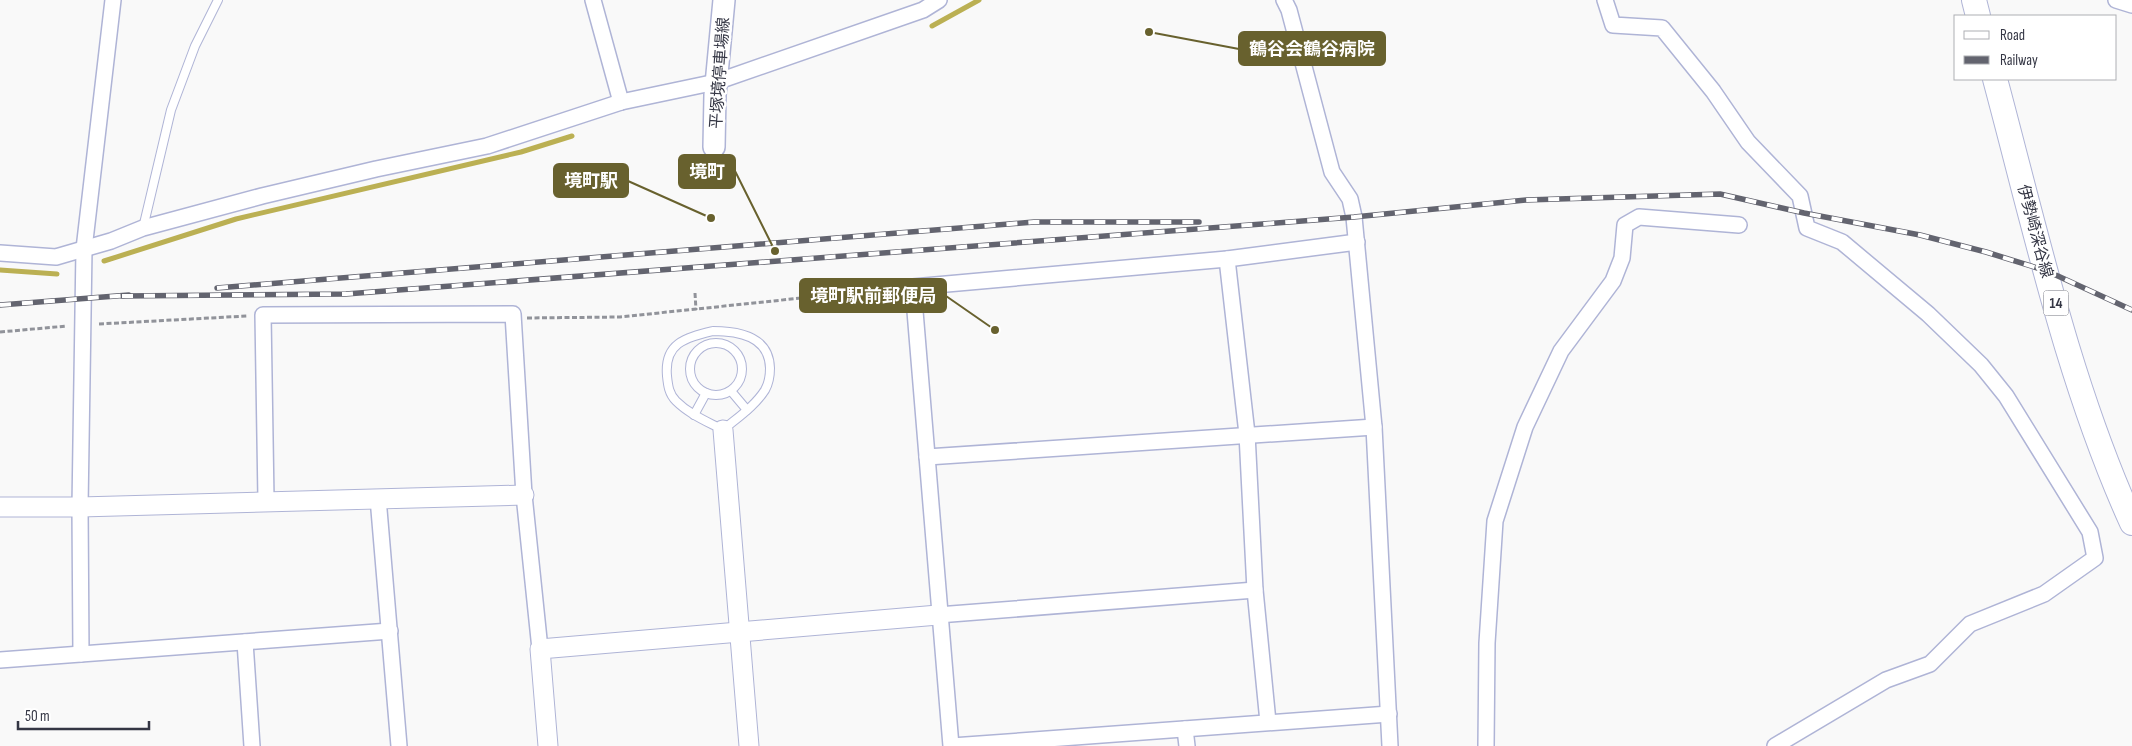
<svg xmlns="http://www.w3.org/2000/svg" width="2132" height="746" font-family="'Sofia Sans Condensed','Noto Sans JP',sans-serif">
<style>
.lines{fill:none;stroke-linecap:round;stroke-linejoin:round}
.stream{stroke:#bbb053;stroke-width:5}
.service-casing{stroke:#afb4d6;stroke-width:10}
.minor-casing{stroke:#afb4d6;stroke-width:18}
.tertiary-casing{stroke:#afb4d6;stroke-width:21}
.secondary-casing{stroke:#afb4d6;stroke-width:24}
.primary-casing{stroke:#afb4d6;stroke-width:26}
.path{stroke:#91939a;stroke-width:3;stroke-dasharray:5 2.5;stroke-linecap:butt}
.service{stroke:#fff;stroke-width:8}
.minor{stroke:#fff;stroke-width:15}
.tertiary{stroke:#fff;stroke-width:19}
.secondary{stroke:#fff;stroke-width:21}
.primary{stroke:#fff;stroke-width:24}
.rail-casing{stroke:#63646f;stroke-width:5.5}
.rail{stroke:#fff;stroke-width:4;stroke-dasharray:11;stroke-linecap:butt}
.labels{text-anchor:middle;stroke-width:5;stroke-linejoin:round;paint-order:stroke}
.shield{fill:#fff;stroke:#71727c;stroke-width:1}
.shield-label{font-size:15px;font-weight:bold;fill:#343644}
.street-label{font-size:16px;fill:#343644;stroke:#fff}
.leader{fill:none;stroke:#68612e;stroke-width:2}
.callout-dot{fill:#68612e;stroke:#fff;stroke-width:2}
.callout{fill:#68612e;stroke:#68612e;stroke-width:2}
.callout-label{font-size:18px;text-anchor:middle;font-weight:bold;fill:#fff}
</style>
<rect width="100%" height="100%" fill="#f9f9f9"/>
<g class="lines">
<g class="stream">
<path d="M 932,26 L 979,0"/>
<path d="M 104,261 L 236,219 L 521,152 L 572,136"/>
<path d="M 0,270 L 57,274"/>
</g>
<g class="service-casing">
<g id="service">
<path d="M 143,228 L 171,110 L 195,46 L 218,0"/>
<path d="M 713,331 C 738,331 769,336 770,368 C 770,376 769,383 765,390 C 755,406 737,418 723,430 C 706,421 689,414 676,401 C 669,394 668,386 667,376 C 664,343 685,338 713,331 Z"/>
<circle cx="716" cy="369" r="26"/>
<path d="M 731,391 L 747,410"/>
<path d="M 694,415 L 706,393"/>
</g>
</g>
<g class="minor-casing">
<g id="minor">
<path d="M 593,0 L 621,102"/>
<path d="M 1284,0 L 1289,10 L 1332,172 L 1350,199 L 1354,217 L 1374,427 L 1390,746"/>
<path d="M 1605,0 L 1613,25 L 1662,28 L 1713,91 L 1748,142 L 1800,196 L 1807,228 L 1842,242 L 1928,314 L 1981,365 L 2006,396 L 2090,532 L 2095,558 L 2044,594 L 1970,624 L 1930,664 L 1886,680 L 1775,746"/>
<path d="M 2116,0 L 2132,5"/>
<path d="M 0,253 L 56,257 L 111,241 L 143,228 L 262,196 L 376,169 L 487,146 L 621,102 L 716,82 L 923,10 L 939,0"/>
<path d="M 1227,259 L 1247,434 L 1255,590 L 1268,722"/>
<path d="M 927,457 L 1374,427"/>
<path d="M 378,498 L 399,746"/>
<path d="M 266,500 L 263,315 L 513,314 L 524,495 L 540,649"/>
<path d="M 938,615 L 1255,590"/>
<path d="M 245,642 L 252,746"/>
<path d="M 81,654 L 80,507 L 84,249 L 113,0"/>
<path d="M 0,660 L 390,631"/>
<path d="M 1185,729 L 1187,746"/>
<path d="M 951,746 L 913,287 L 1227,259 L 1357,242"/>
<path d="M 952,746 L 1389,714"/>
<path d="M 1486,746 L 1487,643 L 1495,521 L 1525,427 L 1561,351 L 1613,281 L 1622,258 L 1625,225 L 1639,217 L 1739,225"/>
</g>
</g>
<g class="tertiary-casing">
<g id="tertiary">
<path d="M 723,430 L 749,746"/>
<path d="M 0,507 L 80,507 L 524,495"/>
<path d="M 548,746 L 540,649 L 938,615"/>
</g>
</g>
<g class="secondary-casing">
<path id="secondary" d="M 714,147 L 715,95 L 724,0"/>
</g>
<g class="primary-casing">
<g id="primary">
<path d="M 1974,0 L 1978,16"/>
<path d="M 1995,79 C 2035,228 2068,382 2132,523"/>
</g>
</g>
<g class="path">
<path d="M 695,293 L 696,310"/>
<path d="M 527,318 L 620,317 L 897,288"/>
<path d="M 99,324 L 247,316"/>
<path d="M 0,332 L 67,326"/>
</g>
<use href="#service" class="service"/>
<use href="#minor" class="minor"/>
<use href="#tertiary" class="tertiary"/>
<use href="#secondary" class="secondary"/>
<use href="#primary" class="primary"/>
<g class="rail-casing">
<g id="rail">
<path d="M 217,288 L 1034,222 L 1199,222"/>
<path d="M 122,296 L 346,294 L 1354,217 L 1526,200 L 1720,194 L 1804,213 L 1920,235 L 1986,252 L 2047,271 L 2132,310"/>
<path d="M 0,305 L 129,295"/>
</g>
</g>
<use href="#rail" class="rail"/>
</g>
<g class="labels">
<rect class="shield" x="2043.5" y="290.5" width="25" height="25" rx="4"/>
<g class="shield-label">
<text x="2056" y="308">14</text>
</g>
<g class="street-label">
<text transform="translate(719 73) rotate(-86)" y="6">平塚境停車場線</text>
<text transform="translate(2036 231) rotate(75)" y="6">伊勢崎深谷線</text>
</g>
</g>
<path class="leader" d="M1149 32L1239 49M775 251L735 171M711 218L628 181M995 330L946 296"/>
<g class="callout-dot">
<circle cx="1149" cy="32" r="5"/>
<circle cx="775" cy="251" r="5"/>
<circle cx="711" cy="218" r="5"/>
<circle cx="995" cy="330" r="5"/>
</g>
<g class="callout">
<rect x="1239" y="32" width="146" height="33" rx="5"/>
<rect x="679" y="155" width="56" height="33" rx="5"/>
<rect x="554" y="164" width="74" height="33" rx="5"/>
<rect x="800" y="279" width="146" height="33" rx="5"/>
</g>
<g class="callout-label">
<text x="1312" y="55">鶴谷会鶴谷病院</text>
<text x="707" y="178">境町</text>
<text x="591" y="187">境町駅</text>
<text x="873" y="302">境町駅前郵便局</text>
</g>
<rect x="1954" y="15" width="162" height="65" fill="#ffffff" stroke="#aeafb4"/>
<rect x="1964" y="31" width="25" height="8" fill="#ffffff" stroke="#aeafb4"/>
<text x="2000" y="40" font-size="15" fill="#343644">Road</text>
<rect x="1964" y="56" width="25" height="8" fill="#63646f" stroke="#aeafb4"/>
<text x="2000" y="65" font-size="15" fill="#343644">Railway</text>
<path d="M18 721v8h131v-8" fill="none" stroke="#343644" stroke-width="2.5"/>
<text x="25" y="721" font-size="15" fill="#343644" stroke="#ffffff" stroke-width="4" paint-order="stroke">50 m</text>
</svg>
